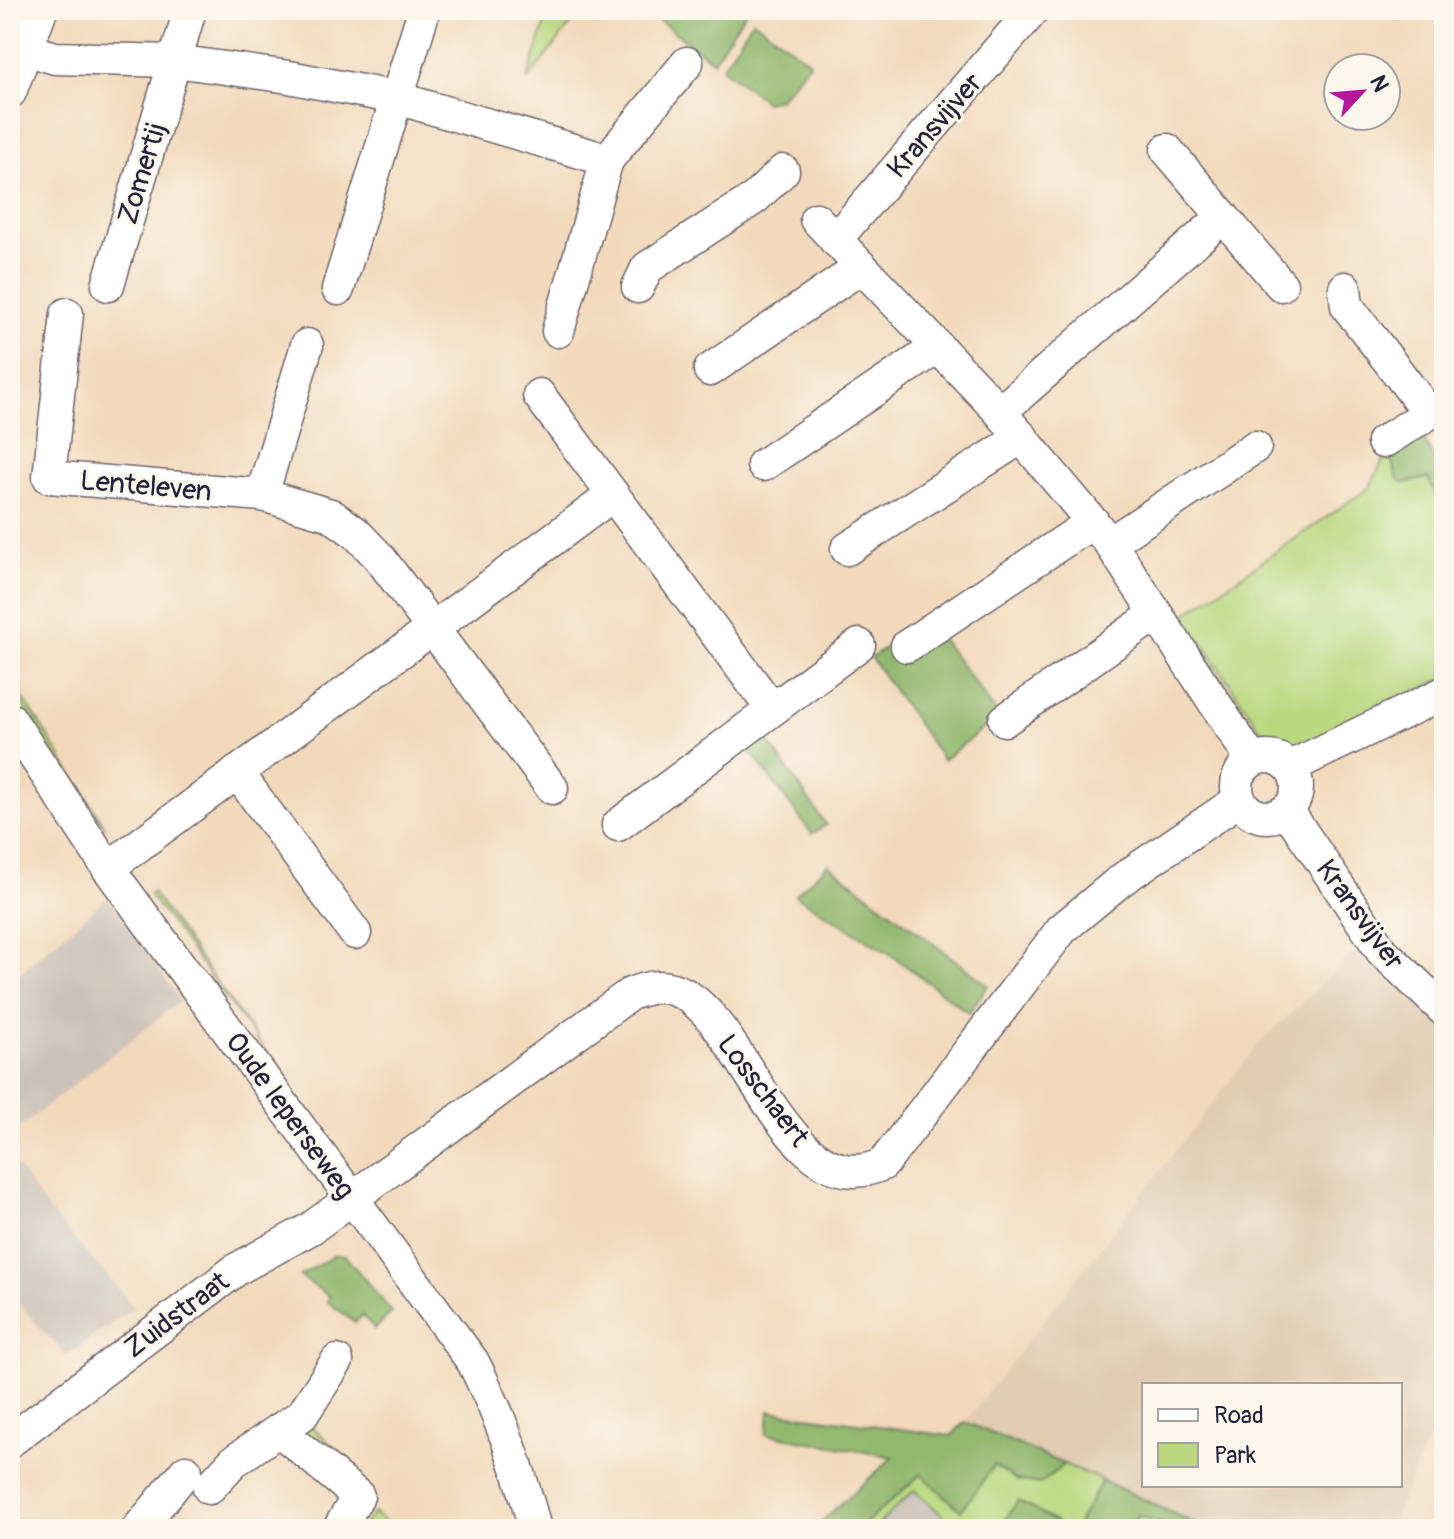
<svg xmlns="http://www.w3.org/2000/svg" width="1454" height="1539" font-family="Pangolin,sans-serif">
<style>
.built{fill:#e1ccb3;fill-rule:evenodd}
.industrial{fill:#ccc2b9}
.green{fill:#b9d87f;stroke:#6e7d5d;stroke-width:2}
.forest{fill:#92b86e;stroke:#5a6d54;stroke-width:2}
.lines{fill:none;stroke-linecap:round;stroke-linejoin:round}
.minor-casing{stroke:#6b6268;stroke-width:35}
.minor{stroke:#fff;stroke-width:32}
.labels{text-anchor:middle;stroke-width:6;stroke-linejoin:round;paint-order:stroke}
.street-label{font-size:28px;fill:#22223b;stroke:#fbf7ec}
</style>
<rect width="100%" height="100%" fill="#fbf7ec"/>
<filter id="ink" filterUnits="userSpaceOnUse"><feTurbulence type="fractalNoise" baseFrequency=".0125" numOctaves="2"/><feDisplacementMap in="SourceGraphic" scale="16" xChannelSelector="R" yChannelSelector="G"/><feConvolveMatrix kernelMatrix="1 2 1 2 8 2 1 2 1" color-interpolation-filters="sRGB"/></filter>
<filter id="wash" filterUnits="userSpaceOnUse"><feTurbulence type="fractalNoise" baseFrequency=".006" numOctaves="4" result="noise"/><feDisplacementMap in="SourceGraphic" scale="32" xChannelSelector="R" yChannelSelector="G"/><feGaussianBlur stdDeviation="1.8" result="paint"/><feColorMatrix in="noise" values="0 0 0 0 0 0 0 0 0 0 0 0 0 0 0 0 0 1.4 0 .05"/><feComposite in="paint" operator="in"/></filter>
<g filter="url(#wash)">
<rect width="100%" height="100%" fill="#f3d9bb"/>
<path class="built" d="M 1363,943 L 1444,1026 L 1444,1416 L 1439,1415 L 1389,1529 L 1206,1529 L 1102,1480 L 965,1422 L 1256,1047 ZM 1144,1385 L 1400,1385 L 1400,1485 L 1144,1485 Z"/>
<g class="industrial">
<path d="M 108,897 L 180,1001 L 10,1135 L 10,981 Z"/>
<path d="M 10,1157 L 46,1207 L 134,1307 L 66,1356 L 10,1294 Z"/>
<path d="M 914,1490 L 958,1529 L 874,1529 Z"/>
</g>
<g class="green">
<path d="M 549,10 L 582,10 L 527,81 Z"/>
<path d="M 1388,451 L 1398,479 L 1405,483 L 1428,478 L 1444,510 L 1444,678 L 1297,749 L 1293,742 L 1264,735 L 1184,615 L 1369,488 Z"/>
<path d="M 1182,619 L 1261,739 L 1247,724 L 1179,624 Z"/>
<path d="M 10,677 L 105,826 C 96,822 10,690 10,677 Z"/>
<path d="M 152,892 L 288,1082 L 149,894 Z"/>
<path d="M 311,1426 L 349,1461 L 341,1470 L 301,1432 Z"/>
<path d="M 1064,1464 L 1102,1480 L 1075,1529 L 1068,1529 L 1018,1501 L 999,1529 L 958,1529 L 914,1490 L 874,1529 L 859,1529 L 921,1474 L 994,1465 L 1016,1480 L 1040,1484 Z"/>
<path d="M 374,1513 L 394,1529 L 360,1529 Z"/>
<path d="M 1138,1516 L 1163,1524 L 1161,1529 L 1130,1529 Z"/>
</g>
<g class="forest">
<path d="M 645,10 L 747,10 L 713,61 Z"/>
<path d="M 753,20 L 810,62 L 780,98 L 766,102 L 722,68 Z"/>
<path d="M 1419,429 L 1444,481 L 1444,510 L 1428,478 L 1405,483 L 1398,479 L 1388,451 Z"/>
<path d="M 938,634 L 999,716 L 943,760 L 871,658 L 896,640 Z"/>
<path d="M 764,735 L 826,825 L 812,834 L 747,747 Z"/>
<path d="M 828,864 L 988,985 L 969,1013 L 890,954 L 795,895 Z"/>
<path d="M 335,1255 L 345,1256 L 392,1312 L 375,1329 L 362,1315 L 355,1323 L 327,1301 L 330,1297 L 300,1276 Z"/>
<path d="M 770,1411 L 951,1436 L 965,1422 L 1064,1464 L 1040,1484 L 1016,1480 L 994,1465 L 961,1511 L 921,1474 L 859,1529 L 813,1529 L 893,1457 L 766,1434 Z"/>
<path d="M 1102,1480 L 1206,1529 L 1161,1529 L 1163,1524 L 1138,1516 L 1130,1529 L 1075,1529 Z"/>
<path d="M 1018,1501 L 1068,1529 L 999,1529 Z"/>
</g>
</g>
<g filter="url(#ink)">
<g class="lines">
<g class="minor-casing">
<g id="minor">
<path d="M 10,44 L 55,58 L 175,61 L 289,77 L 397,98 L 607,160"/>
<path d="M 10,92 L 41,10"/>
<path d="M 1167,150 L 1281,285"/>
<path d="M 816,219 L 1000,412 L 1110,543 L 1252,760"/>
<path d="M 835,240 L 1033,10"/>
<path d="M 108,285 L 190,10"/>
<path d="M 638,287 L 647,268 L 755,198 L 783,171"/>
<path d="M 1345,288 L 1347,306 L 1428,412"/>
<path d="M 338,289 L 424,10"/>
<path d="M 67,314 L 49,477 L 262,495 L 331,515 L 356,533 L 379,557 L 552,788"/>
<path d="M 558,331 L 607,160 L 687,63"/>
<path d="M 710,370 L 860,268"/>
<path d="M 539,395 L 772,709"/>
<path d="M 1000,412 L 1223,217"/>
<path d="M 1383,442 L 1444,404"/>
<path d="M 763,465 L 938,347"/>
<path d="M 262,495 L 307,345"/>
<path d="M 1110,543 L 1255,447"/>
<path d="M 847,549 L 1022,437"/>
<path d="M 907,646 L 1093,522"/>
<path d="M 10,719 L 108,868 L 473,1362 C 501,1417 520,1470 535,1529"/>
<path d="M 1005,720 L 1156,614"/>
<circle cx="1267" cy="787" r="30"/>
<path d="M 1290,767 L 1444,693"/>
<path d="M 237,772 L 355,933"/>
<path d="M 1287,810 L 1382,951 L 1444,1010"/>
<path d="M 618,825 L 859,645"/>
<path d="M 108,868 L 613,495"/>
<path d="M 279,1430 L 302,1415 L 337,1361"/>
<path d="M 10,1441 L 237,1269 L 310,1229 L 630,994 C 644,989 657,984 672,989 C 745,1009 784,1210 883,1164 L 1062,929 L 1121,880 L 1239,800"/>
<path d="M 209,1488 L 233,1462 L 279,1430 L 358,1496 L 339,1529"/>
<path d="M 138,1529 L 186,1471"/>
</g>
</g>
<use href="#minor" class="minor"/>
</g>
</g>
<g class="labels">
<g class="street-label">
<text transform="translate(934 125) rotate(-49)" y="10">Kransvijver</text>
<text transform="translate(141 173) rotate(-73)" y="10">Zomertij</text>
<text transform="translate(146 485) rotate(5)" y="10">Lenteleven</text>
<text transform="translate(1361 914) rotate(54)" y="10">Kransvijver</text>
<text transform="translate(764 1090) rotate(53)" y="10">Losschaert</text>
<text transform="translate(291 1115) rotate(54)" y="10">Oude Ieperseweg</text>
<text transform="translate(176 1314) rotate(-37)" y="10">Zuidstraat</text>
</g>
</g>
<rect width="1454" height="1539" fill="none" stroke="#fbf7ec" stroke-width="40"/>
<rect x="1142" y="1383" width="260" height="104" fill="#fbf7ec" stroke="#a4a2a5" stroke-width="2"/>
<rect x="1158" y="1409" width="40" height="12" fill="#ffffff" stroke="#a4a2a5" stroke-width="2"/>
<text x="1214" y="1423" font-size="24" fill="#22223b">Road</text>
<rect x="1158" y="1443" width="40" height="24" fill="#b9d87f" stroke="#a4a2a5" stroke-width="2"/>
<text x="1214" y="1463" font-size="24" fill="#22223b">Park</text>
<g transform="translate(1362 92) rotate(64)"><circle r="38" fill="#fbf7ec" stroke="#a4a2a5" stroke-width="2"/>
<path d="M0-6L14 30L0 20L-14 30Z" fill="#b5179e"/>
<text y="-12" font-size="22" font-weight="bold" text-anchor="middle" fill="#22223b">N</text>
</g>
</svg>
